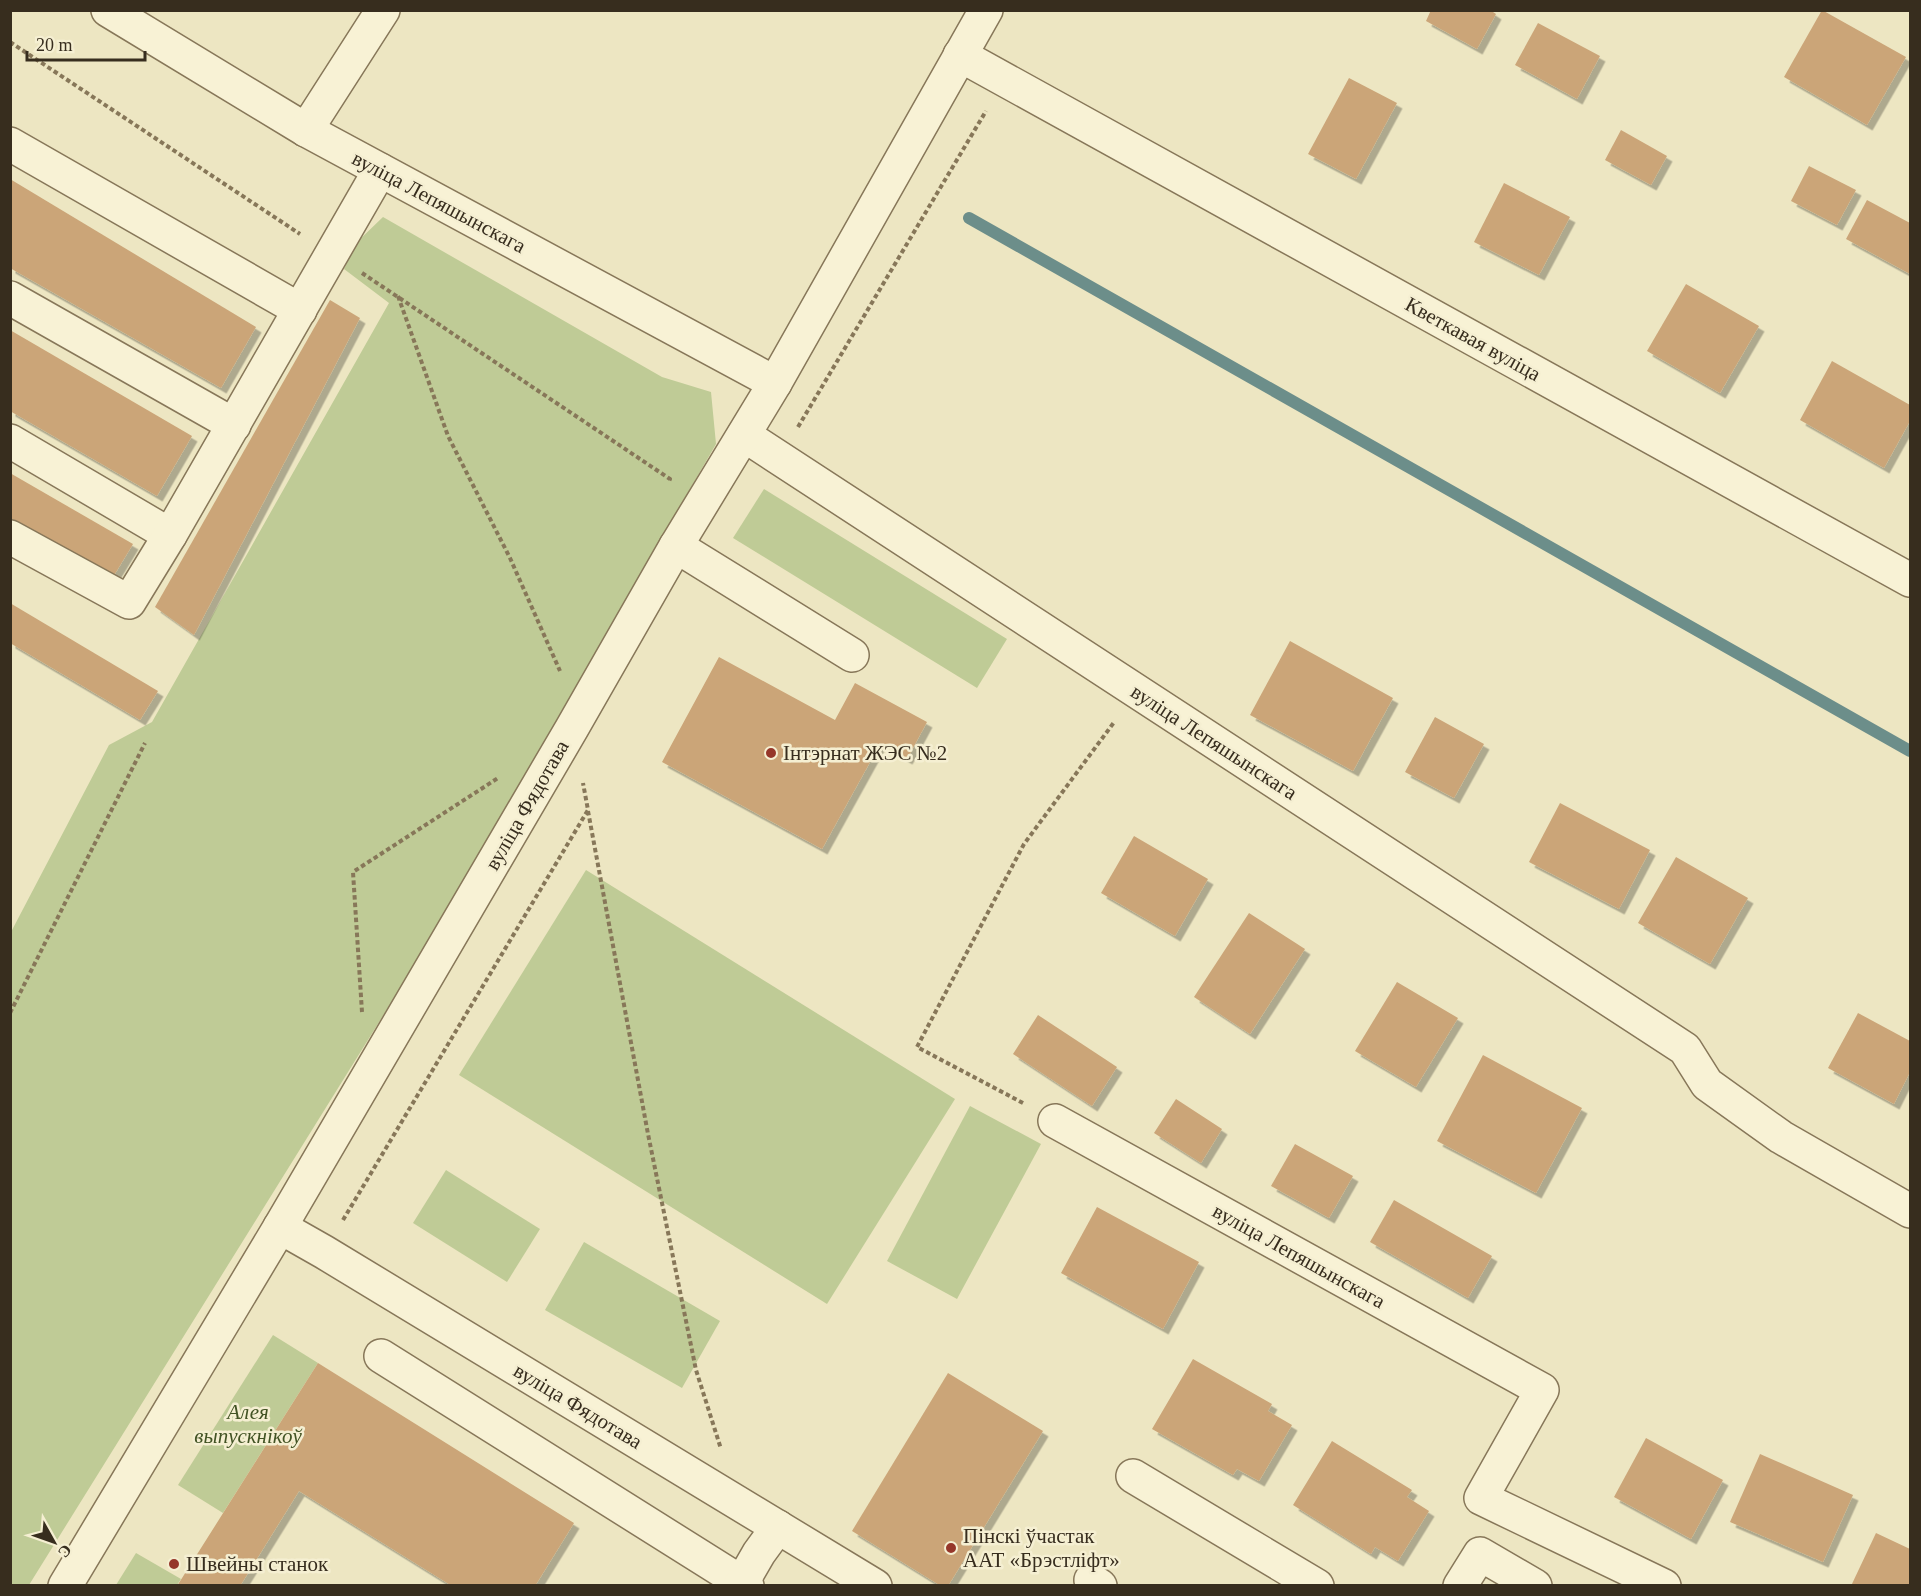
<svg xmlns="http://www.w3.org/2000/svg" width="1921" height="1596" font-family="'Times New Roman',serif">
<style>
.green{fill:#bfcb96}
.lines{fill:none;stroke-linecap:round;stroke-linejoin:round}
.stream{stroke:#6c8e8a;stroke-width:12}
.building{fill:#cba578;filter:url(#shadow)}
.minor-casing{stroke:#877759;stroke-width:36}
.path{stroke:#877759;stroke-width:4;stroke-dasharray:4.5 3;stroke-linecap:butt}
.minor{stroke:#f8f2d5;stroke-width:33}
.poi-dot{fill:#96372a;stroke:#f5efd2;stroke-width:2}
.labels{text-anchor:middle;stroke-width:5;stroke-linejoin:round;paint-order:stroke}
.street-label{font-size:21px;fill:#372d1e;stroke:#f5efd2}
.poi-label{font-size:21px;fill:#372d1e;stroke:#f5efd2;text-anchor:start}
.park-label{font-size:21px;font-style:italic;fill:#425324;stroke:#f5efd2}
</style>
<defs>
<filter id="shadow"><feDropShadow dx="5.5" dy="5.5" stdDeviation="0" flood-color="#0004"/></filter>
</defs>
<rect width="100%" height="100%" fill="#ede6c2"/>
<g class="green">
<path d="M 383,217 L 662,377 L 711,392 L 716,444 L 427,945 L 29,1585 L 11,1586 L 11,932 L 109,745 L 152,722 L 389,303 L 344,269 L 356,243 Z"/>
<path d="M 764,489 L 1007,639 L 977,688 L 733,538 Z"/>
<path d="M 586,870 L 955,1099 L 827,1304 L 459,1075 Z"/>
<path d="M 970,1106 L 1041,1144 L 957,1299 L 887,1261 Z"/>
<path d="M 446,1170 L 540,1229 L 507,1282 L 413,1223 Z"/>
<path d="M 584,1242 L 720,1321 L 682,1388 L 545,1310 Z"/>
<path d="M 273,1335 L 318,1363 L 223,1513 L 178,1485 Z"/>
<path d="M 136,1553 L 181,1579 L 177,1585 L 116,1585 Z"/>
</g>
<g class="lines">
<path class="stream" d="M 969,218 L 1910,751"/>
</g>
<g class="building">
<path d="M 1431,10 L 1490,10 L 1496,14 L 1477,49 L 1426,21 Z"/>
<path d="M 1822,10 L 1906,57 L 1867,125 L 1784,77 Z"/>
<path d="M 1538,23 L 1600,56 L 1577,99 L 1515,65 Z"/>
<path d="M 1349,78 L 1397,103 L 1356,179 L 1308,154 Z"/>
<path d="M 1621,130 L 1667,156 L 1651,185 L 1605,160 Z"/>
<path d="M 1809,166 L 1856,190 L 1837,225 L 1791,201 Z"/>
<path d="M 10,179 L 256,327 L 221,388 L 10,268 Z"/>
<path d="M 1504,183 L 1570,217 L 1539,275 L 1474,242 Z"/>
<path d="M 1867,200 L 1910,223 L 1910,274 L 1846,239 Z"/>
<path d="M 1686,284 L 1759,326 L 1720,393 L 1647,351 Z"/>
<path d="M 330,300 L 360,318 L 194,635 L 155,607 Z"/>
<path d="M 10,330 L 192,436 L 157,496 L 10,411 Z"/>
<path d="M 1832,361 L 1910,405 L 1910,421 L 1884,468 L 1800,420 Z"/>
<path d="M 10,473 L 133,544 L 113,577 L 10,518 Z"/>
<path d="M 10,603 L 158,691 L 140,720 L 10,643 Z"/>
<path d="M 1290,641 L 1393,698 L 1353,771 L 1250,715 Z"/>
<path d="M 719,657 L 835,720 L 855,683 L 927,722 L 907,759 L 880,744 L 822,849 L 662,762 Z"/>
<path d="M 1435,717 L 1484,744 L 1454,798 L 1405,772 Z"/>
<path d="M 1560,803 L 1650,850 L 1619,909 L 1529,862 Z"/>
<path d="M 1134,836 L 1208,879 L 1175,936 L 1101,893 Z"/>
<path d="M 1676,857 L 1748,898 L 1710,964 L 1638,923 Z"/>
<path d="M 1249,913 L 1305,949 L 1250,1034 L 1194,997 Z"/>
<path d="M 1397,982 L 1458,1018 L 1416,1087 L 1355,1051 Z"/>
<path d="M 1858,1013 L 1910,1041 L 1910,1072 L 1894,1104 L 1828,1068 Z"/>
<path d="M 1038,1015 L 1117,1067 L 1092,1106 L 1013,1054 Z"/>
<path d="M 1483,1055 L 1582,1108 L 1536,1193 L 1437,1141 Z"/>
<path d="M 1176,1099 L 1222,1129 L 1201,1163 L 1154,1133 Z"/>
<path d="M 1295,1144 L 1353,1176 L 1329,1218 L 1271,1186 Z"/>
<path d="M 1394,1200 L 1492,1256 L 1468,1298 L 1370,1242 Z"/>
<path d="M 1097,1207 L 1199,1262 L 1163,1329 L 1061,1273 Z"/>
<path d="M 1193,1359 L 1272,1404 L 1268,1411 L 1292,1425 L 1259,1481 L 1237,1469 L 1233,1475 L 1152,1429 Z"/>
<path d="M 318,1363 L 574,1523 L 535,1586 L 452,1586 L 299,1491 L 240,1586 L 177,1586 Z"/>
<path d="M 948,1373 L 1043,1431 L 948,1586 L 941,1586 L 852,1531 Z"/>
<path d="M 1646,1438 L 1723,1480 L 1691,1539 L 1614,1497 Z"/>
<path d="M 1332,1441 L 1412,1490 L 1407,1497 L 1429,1511 L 1398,1561 L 1375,1547 L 1371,1554 L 1293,1505 Z"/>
<path d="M 1760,1454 L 1853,1495 L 1823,1562 L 1730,1522 Z"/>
<path d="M 1876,1533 L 1910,1549 L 1910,1586 L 1851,1586 Z"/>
</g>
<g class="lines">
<g class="minor-casing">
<g id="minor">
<path d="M 108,10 L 306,130 L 775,383"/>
<path d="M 960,55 L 1910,580"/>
<path d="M 306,130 L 383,10"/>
<path d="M 10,144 L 300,310"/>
<path d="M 10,298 L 234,425"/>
<path d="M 744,435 L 1685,1049 L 1707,1084 L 1781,1137 L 1910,1211"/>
<path d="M 10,441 L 170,535"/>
<path d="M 10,537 L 129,602 L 170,535 L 380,170"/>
<path d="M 676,546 L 852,655"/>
<path d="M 1055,1121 L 1542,1390 L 1481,1498 L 1664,1586"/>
<path d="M 280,1227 L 324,1252 L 875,1586"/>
<path d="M 381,1356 L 747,1586"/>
<path d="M 1133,1476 L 1317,1586"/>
<path d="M 1091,1580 L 1100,1586"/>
<path d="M 65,1586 L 280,1227 L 572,728 L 676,546 L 775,383 L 986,10"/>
<path d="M 740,1586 L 759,1553 L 778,1527"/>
<path d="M 1460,1586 L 1480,1554 L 1535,1586"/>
</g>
</g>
<g class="path">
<path d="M 10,42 L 300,234"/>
<path d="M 362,273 L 670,479 L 669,481"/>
<path d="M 398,296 L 448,436 L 510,558 L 560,671"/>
<path d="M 798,427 L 986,111"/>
<path d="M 588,811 L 648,1134 L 696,1370 L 721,1449"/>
<path d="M 362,1012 L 353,872 L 498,778"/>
<path d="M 10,1013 L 145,743"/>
<path d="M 1023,1103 L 917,1047 L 1024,844 L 1115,721"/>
<path d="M 343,1220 L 588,810 L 583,783"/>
</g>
<use href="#minor" class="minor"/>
</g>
<g class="poi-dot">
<circle cx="771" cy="753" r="6"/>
<circle cx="951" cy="1548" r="6"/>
<circle cx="174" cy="1564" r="6"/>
</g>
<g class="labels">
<g class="street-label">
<text transform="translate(439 202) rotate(28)" y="7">вуліца Лепяшынскага</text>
<text transform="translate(1473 339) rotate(29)" y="7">Кветкавая вуліца</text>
<text transform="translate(1214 742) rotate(33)" y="7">вуліца Лепяшынскага</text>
<text transform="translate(527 805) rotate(-60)" y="7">вуліца Фядотава</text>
<text transform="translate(1299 1256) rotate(29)" y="7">вуліца Лепяшынскага</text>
<text transform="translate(578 1406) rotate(31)" y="7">вуліца Фядотава</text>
</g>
<g class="poi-label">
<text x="783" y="760">Інтэрнат ЖЭС №2</text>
<text x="963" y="1543">Пінскі ўчастак<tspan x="963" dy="24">ААТ «Брэстліфт»</tspan></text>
<text x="186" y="1571">Швейны станок</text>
</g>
<g class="park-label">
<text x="248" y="1419">Алея<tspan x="248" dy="24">выпускнікоў</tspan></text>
</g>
</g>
<rect width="1921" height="1596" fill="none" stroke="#372d1e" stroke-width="24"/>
<g transform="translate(54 1542) rotate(130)" stroke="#f5efd2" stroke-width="4.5" paint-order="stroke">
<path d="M0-4.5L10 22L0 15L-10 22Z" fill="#372d1e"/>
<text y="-9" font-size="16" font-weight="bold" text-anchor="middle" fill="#372d1e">С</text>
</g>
<path d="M27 51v9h118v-9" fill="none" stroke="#372d1e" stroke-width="3"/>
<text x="36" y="51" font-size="18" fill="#372d1e" stroke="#f5efd2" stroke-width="4.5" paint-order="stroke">20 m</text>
</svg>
